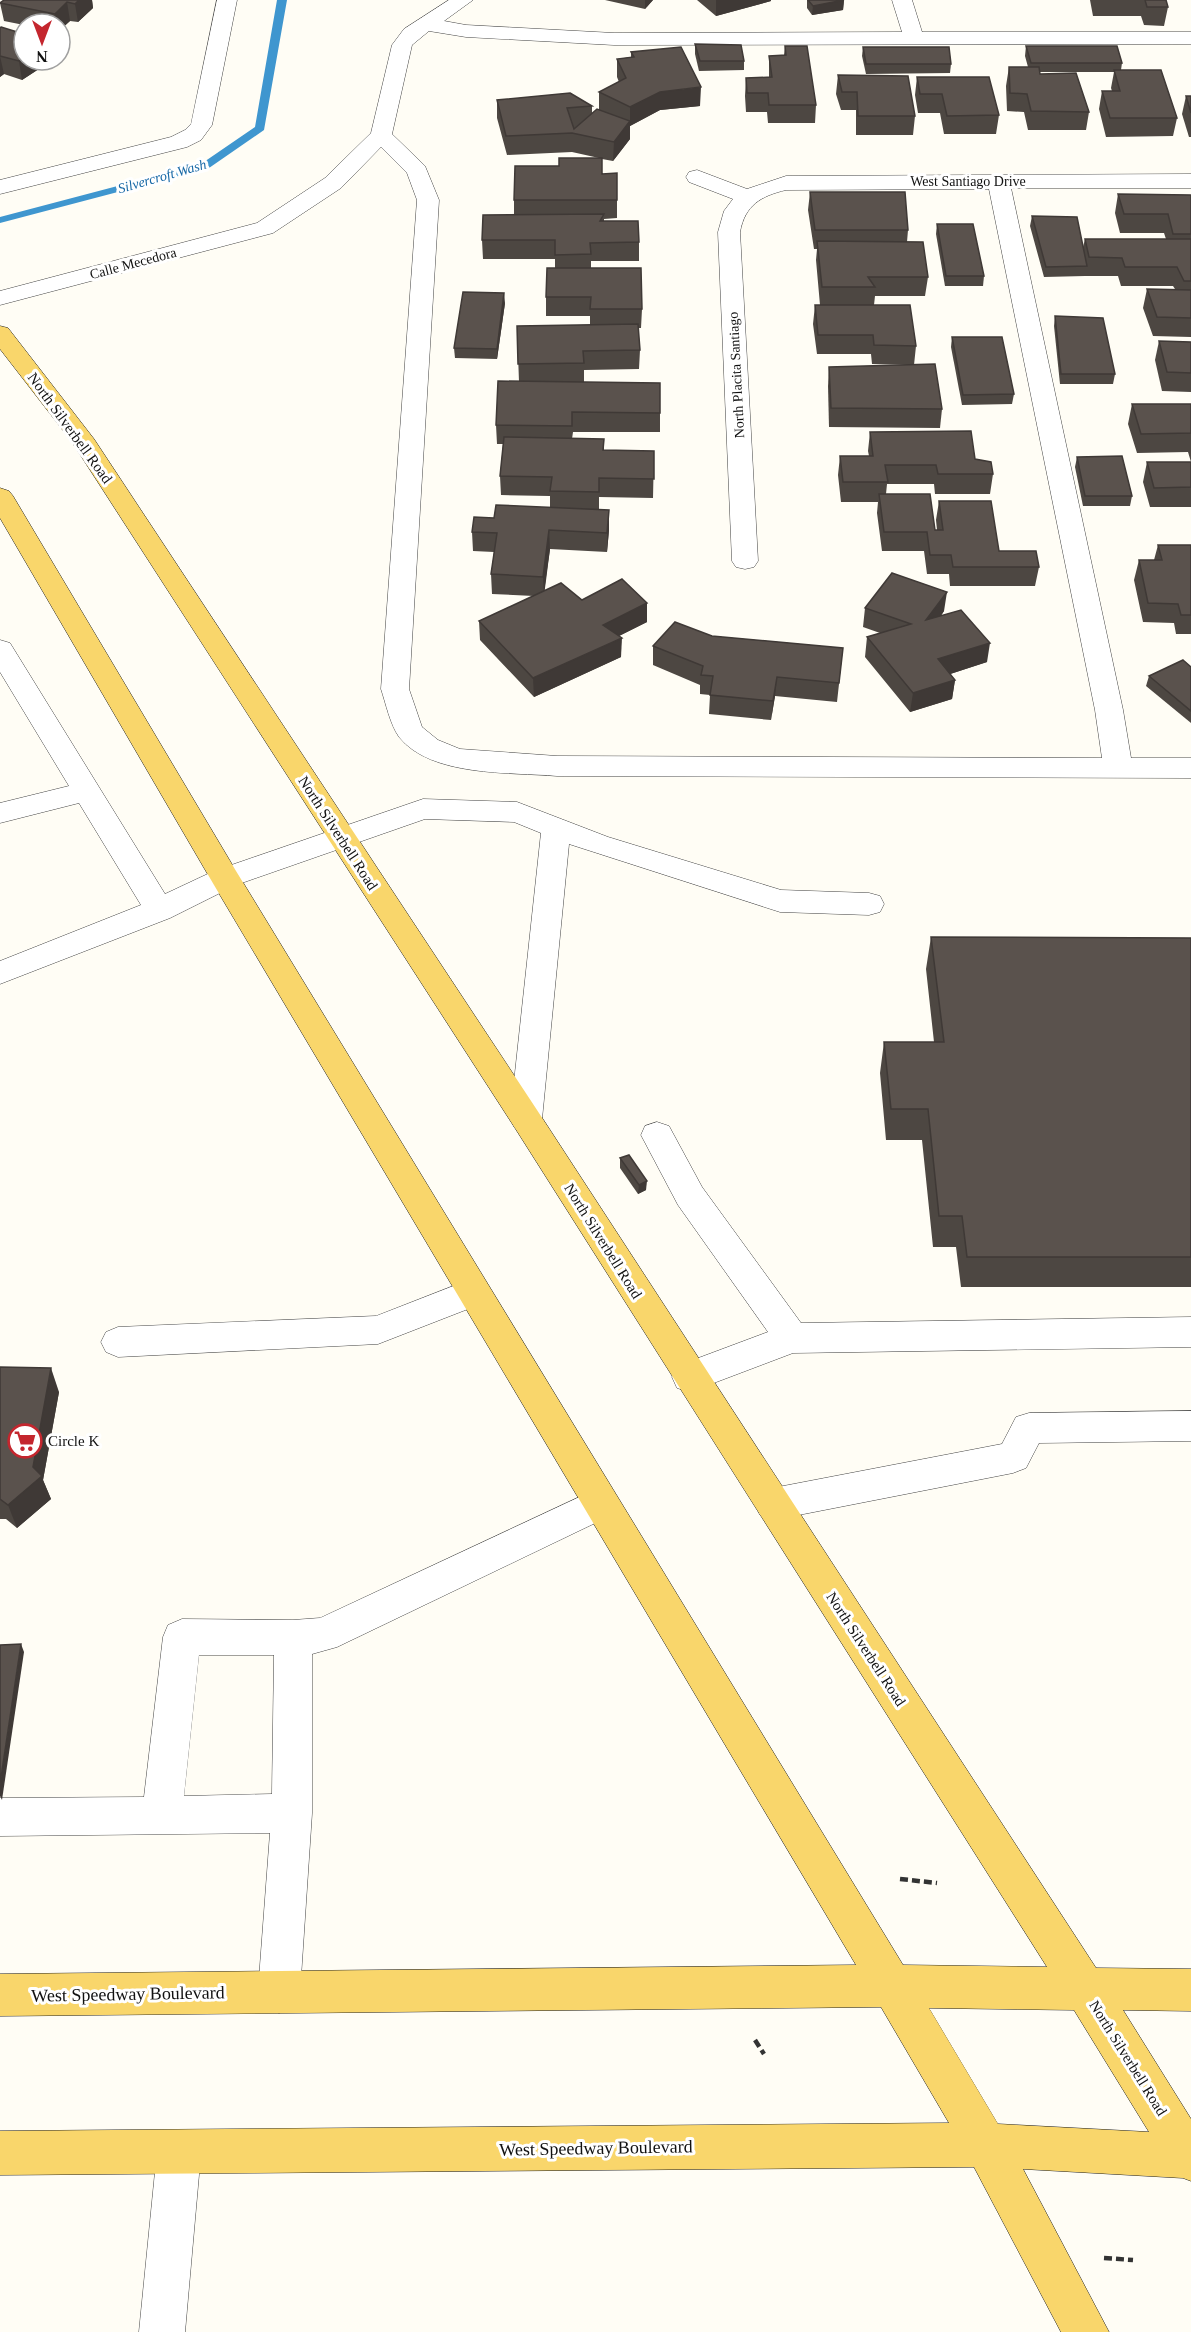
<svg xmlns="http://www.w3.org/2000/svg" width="1191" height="2332" font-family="'Times New Roman',serif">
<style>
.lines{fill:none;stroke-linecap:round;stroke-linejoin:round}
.stream{fill:#3f96cf;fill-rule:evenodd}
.minor-casing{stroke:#444;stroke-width:1}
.major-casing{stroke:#222;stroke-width:1}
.path{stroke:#333;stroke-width:4.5;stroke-dasharray:8 4;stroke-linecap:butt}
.minor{fill:#fff;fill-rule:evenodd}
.major{fill:#f9d66b;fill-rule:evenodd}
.wall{fill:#4d4742}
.shaded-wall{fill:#3f3936}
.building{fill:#5a524d;stroke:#3f3936;stroke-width:1.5}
.labels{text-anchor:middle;stroke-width:6;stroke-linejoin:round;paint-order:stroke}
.far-water-label{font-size:14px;font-style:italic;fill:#1768a6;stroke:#fff}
.far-street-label{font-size:14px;fill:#111;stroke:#fff}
.street-label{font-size:15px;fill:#111;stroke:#fff}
.poi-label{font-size:15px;fill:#111;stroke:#fff;text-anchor:start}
.near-street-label{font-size:18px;fill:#111;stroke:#fff}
</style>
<rect width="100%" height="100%" fill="#fffdf5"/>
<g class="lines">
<path class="stream" d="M 277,0 L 287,0 L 264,130 L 209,168 L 0,223 L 0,217 L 201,164 L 255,127 Z"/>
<g class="minor-casing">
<g id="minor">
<path d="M 217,0 L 237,0 L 212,125 L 201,140 L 187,147 L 0,194 L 0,180 L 171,137 L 185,130 L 191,124 Z"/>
<path d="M 449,0 L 473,0 L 444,21 L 466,25 L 614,33 L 902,32 L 892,0 L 912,0 L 922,32 L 1191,32 L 1191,44 L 614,45 L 466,37 L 429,31 L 412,45 L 392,134 L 425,166 L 439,200 L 409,689 L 422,727 L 438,740 L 460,749 L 557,756 L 1102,758 L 1095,710 L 989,189 L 786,190 C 761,196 745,205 740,232 L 758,561 L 754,567 L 745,569 L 736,567 L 732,561 L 718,232 L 724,211 L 733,199 L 689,182 L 686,177 L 689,172 L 697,170 L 747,189 L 786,176 L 1191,174 L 1191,188 L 1011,188 L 1123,710 L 1131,758 L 1191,758 L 1191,778 L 557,776 C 510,772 431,777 399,737 C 390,724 386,704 381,689 L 417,200 L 407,173 L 381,147 L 341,188 L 273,233 L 0,305 L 0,291 L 257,223 L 325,178 L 371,133 L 392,45 L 404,29 Z"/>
<path d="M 0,640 L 10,643 L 165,894 L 214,871 L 423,799 L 517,802 L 608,837 L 781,890 L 869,893 L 880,896 L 884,904 L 880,912 L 869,915 L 780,912 L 569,844 L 542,1119 L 537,1128 L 526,1132 L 515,1128 L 510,1119 L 541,833 L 514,822 L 425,819 L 236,885 L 170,918 L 0,984 L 0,961 L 141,905 L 79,803 L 0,823 L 0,803 L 69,786 L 0,672 Z"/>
<path d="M 657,1122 L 669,1126 L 702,1187 L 801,1323 L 1191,1317 L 1191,1347 L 793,1353 L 690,1392 L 677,1388 L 672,1377 L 677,1366 L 768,1332 L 678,1205 L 641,1135 L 645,1126 Z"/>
<path d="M 474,1278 L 486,1282 L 491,1292 L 486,1302 L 378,1344 L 118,1357 L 106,1352 L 101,1342 L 106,1332 L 118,1327 L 376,1316 Z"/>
<path d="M 1191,1411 L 1191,1441 L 1039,1443 L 1026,1468 L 1013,1473 L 773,1520 L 760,1515 L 755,1504 L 760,1493 L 773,1488 L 1002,1444 L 1016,1417 L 1029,1413 Z"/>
<path d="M 601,1487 L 614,1492 L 619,1503 L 614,1514 L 337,1647 L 312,1654 L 312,1813 L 300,1992 L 294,2007 L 279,2013 L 264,2007 L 258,1992 L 270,1833 L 0,1836 L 0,1798 L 144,1797 L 163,1637 L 168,1625 L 182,1619 L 293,1620 L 320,1618 ZM 199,1655 L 274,1655 L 272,1794 L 184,1796 Z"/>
<path d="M 179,2130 L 195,2136 L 201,2152 L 185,2332 L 139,2332 L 157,2152 L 163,2136 Z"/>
</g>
</g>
<g class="major-casing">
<path id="major" d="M 0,326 L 8,328 L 94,439 L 537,1110 L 1096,1968 L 1191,1969 L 1191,2011 L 1123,2010 L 1191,2119 L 1191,2181 L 1183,2178 L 1023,2169 L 1109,2332 L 1061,2332 L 974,2167 L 0,2175 L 0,2131 L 949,2123 L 881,2007 L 0,2016 L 0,1974 L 856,1965 L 214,885 L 0,518 L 0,488 L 9,491 L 13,496 L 236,871 L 903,1965 L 1047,1967 L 515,1128 L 72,442 L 0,349 ZM 929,2008 L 1074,2010 L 1149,2132 L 998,2124 Z"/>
</g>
<g class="path">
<path d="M 900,1879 L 937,1883"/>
<path d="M 755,2040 L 764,2054"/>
<path d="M 1104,2258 L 1133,2260"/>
</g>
<use href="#minor" class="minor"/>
<use href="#major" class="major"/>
</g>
<g class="wall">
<path d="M 92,0 L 93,8 L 78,22 L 70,21 L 60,30 L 60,24 L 24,24 L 24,25 L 4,21 L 0,3 Z"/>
<path d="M 605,0 L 653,0 L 645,9 Z"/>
<path d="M 697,0 L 771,0 L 771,1 L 716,16 Z"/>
<path d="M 807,0 L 844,0 L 843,10 L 812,15 L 807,8 Z"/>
<path d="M 1090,0 L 1166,0 L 1168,7 L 1164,26 L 1144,25 L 1141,16 L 1093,16 Z"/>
<path d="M 0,28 L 45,65 L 22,80 L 4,74 L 0,77 Z"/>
<path d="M 695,44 L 744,61 L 744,70 L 699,71 L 695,54 Z"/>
<path d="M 785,46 L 816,105 L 815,123 L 768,123 L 767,112 L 746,112 L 745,96 L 746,78 L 769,77 L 769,56 L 784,55 Z"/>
<path d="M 1026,46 L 1122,63 L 1121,70 L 1177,118 L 1173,136 L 1106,137 L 1099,109 L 1102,91 L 1112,91 L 1111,88 L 1114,72 L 1040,72 L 1040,74 L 1089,112 L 1086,130 L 1028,130 L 1024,112 L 1007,111 L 1006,86 L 1009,67 L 1028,67 L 1025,56 Z"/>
<path d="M 863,47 L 951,64 L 950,73 L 866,74 L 862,56 Z"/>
<path d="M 631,52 L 700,106 L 660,110 L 630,126 L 630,139 L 613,161 L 602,159 L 602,174 L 617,200 L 617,218 L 604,219 L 604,221 L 639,242 L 639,261 L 591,261 L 591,268 L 642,309 L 641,328 L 638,328 L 640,350 L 639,369 L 584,370 L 584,382 L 660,413 L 660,432 L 573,432 L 572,439 L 604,439 L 604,450 L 654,451 L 653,498 L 599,497 L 599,510 L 609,530 L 607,552 L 550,549 L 544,591 L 582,600 L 647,622 L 619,636 L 621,657 L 534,697 L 480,640 L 479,621 L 534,596 L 492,594 L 491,574 L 494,552 L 473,551 L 472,532 L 494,518 L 550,508 L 550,496 L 501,495 L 500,476 L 503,444 L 497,444 L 496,425 L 519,382 L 517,326 L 590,325 L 590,316 L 546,316 L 546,297 L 555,268 L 555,259 L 483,259 L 482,240 L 514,215 L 514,200 L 559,166 L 599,158 L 572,152 L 507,155 L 497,118 L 497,100 L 592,106 L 592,113 L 599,110 L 599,92 L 619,82 L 617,77 L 617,59 L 631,57 Z"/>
<path d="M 838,75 L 915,116 L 913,135 L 856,135 L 856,110 L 841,110 L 836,94 Z"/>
<path d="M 917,77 L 999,115 L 996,134 L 944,134 L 940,113 L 918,113 L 915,95 Z"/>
<path d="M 1186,96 L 1191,96 L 1191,137 L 1189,137 L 1182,114 Z"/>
<path d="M 810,192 L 908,230 L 907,242 L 928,277 L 925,296 L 875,296 L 874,305 L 916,346 L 914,365 L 872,364 L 871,354 L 817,354 L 813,324 L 815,305 L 820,305 L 816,260 L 817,249 L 814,249 L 808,210 Z"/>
<path d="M 1118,194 L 1191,195 L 1191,337 L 1153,336 L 1143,308 L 1147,289 L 1175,289 L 1173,286 L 1121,286 L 1118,276 L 1085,276 L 1044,277 L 1030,226 L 1032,216 L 1083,247 L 1085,239 L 1166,239 L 1164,233 L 1120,233 L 1115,213 Z"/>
<path d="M 937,224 L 984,276 L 983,286 L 945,286 L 936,234 Z"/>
<path d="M 505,303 L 497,359 L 455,358 L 454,348 Z"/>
<path d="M 1055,316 L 1115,374 L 1113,384 L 1060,384 L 1054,326 Z"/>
<path d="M 952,337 L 1014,394 L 1012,404 L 962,405 L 951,347 Z"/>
<path d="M 1159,341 L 1191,342 L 1191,392 L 1162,391 L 1155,360 Z"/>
<path d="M 829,367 L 942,409 L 940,428 L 829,427 L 828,386 Z"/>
<path d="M 1132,404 L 1191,404 L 1191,507 L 1150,507 L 1143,482 L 1147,462 L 1191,462 L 1188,452 L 1137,453 L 1128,424 Z"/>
<path d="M 870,432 L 975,459 L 993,474 L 990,494 L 935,494 L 934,484 L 887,484 L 886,494 L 935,530 L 937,530 L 936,520 L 939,501 L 999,551 L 1039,567 L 1035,586 L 950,586 L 949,574 L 927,574 L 924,551 L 882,551 L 877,513 L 878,502 L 841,502 L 838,475 L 840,456 L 869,456 L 868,451 Z"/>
<path d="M 1077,457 L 1132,496 L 1130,506 L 1083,506 L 1075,467 Z"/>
<path d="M 1158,545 L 1191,545 L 1191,634 L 1176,634 L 1174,623 L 1143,622 L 1134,580 L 1139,560 L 1154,560 Z"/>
<path d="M 865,608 L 944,611 L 941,616 L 987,662 L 950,674 L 955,680 L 952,699 L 910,712 L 865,657 L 867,637 L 880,633 L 863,627 Z"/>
<path d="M 712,636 L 843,648 L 837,702 L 775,696 L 771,720 L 709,714 L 710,695 L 700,694 L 700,685 L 653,665 L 653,646 Z"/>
<path d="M 1191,667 L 1191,723 L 1146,686 L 1149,676 Z"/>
<path d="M 931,937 L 1191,938 L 1191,1287 L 961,1287 L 956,1247 L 933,1247 L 922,1140 L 886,1140 L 880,1073 L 884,1042 L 934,1042 L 926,969 Z"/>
<path d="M 620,1158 L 646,1190 L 638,1194 L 620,1168 Z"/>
<path d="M 0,1367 L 59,1392 L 43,1480 L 51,1499 L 17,1528 L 6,1519 L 0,1519 Z"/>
</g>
<g class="shaded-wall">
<path d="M 79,0 L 92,0 L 93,8 L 78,22 L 75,4 Z"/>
<path d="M 645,0 L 653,0 L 645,9 Z"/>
<path d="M 716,0 L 771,0 L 771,1 L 716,16 Z"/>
<path d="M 844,0 L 843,10 L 812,15 L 813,6 Z"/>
<path d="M 67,2 L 70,21 L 60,30 L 60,24 L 57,24 L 55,14 Z"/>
<path d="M 0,56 L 4,74 L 0,77 Z"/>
<path d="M 24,58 L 24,60 L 44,60 L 45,65 L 22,80 L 19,61 Z"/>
<path d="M 701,87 L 700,106 L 660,110 L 630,126 L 630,139 L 613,161 L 614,142 L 630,121 L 630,107 L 660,92 Z"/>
<path d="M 504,293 L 505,303 L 497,359 L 497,349 Z"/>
<path d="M 609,510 L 609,530 L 607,552 L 607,533 Z"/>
<path d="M 549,530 L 550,549 L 544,596 L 543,577 Z"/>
<path d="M 947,592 L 944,611 L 923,639 L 926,620 Z"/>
<path d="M 647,603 L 647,622 L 603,644 L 603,625 Z"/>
<path d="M 622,638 L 621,657 L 534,697 L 533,678 Z"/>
<path d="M 990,643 L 987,662 L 935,679 L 938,659 Z"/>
<path d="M 777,677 L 775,696 L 771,720 L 773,701 Z"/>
<path d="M 955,680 L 952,699 L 910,712 L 913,693 Z"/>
<path d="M 647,1181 L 646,1190 L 638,1194 L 639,1185 Z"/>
<path d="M 51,1368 L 59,1392 L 43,1480 L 51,1499 L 17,1528 L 8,1505 L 33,1467 Z"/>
<path d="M 21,1644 L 24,1652 L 2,1800 L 0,1796 L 0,1784 Z"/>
</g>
<g class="building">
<path d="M 4,0 L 79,0 L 75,4 L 67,2 L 55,14 L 0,3 Z"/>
<path d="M 808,0 L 844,0 L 813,6 Z"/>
<path d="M 1145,0 L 1166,0 L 1168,7 L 1147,7 Z"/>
<path d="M 1,27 L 24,34 L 24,58 L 19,61 L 0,56 L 0,28 Z"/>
<path d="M 695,44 L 741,45 L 744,61 L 700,61 Z"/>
<path d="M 785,46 L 807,46 L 816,105 L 769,105 L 768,93 L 747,93 L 746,78 L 772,77 L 769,56 L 786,55 Z"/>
<path d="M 1026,46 L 1117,46 L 1122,63 L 1031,63 Z"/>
<path d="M 681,47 L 701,87 L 660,92 L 630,107 L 599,92 L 626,78 L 617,59 L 634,57 L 631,52 Z"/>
<path d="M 863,47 L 949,47 L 951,64 L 866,64 Z"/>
<path d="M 1009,67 L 1039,67 L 1040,74 L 1076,73 L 1089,112 L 1031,111 L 1027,94 L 1010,93 Z"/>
<path d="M 1114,70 L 1161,70 L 1177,118 L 1110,118 L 1102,91 L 1120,91 Z"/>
<path d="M 838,75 L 908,76 L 915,116 L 858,116 L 857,92 L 842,92 Z"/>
<path d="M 917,77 L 989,77 L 999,115 L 947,116 L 942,94 L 920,94 Z"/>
<path d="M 570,93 L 592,106 L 567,108 L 574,129 L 597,109 L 630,121 L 614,142 L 572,133 L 506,136 L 497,100 Z"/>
<path d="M 1186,96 L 1191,96 L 1191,113 Z"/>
<path d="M 559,158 L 602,158 L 602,174 L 617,173 L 617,200 L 514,200 L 515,166 L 559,166 Z"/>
<path d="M 810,192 L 905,192 L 908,230 L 815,230 Z"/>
<path d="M 1118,194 L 1191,195 L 1191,234 L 1173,234 L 1168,214 L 1124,214 Z"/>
<path d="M 604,214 L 600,221 L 638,221 L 639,242 L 590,243 L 591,254 L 555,255 L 555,240 L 482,240 L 483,215 Z"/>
<path d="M 1032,216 L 1077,217 L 1087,266 L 1046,267 Z"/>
<path d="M 937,224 L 973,224 L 984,276 L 946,276 Z"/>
<path d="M 1085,239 L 1191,239 L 1191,281 L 1184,281 L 1177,267 L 1125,267 L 1122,258 L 1089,257 Z"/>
<path d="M 817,241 L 923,242 L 928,277 L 868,277 L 875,287 L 822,287 Z"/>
<path d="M 547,268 L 641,268 L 642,309 L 590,309 L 591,297 L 546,297 Z"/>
<path d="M 1147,289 L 1191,290 L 1191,318 L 1157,317 Z"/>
<path d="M 463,292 L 504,293 L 497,349 L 454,348 Z"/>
<path d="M 815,305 L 910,305 L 916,346 L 874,345 L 873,335 L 818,335 Z"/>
<path d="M 1055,316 L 1103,318 L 1115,374 L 1061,374 Z"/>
<path d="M 638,324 L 640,350 L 583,351 L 584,363 L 518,364 L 517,326 Z"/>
<path d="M 952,337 L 1002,337 L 1014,394 L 963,395 Z"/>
<path d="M 1159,341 L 1191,342 L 1191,373 L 1167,372 Z"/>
<path d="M 935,364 L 942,409 L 831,408 L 829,367 Z"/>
<path d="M 498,381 L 660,383 L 660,413 L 572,412 L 572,426 L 496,425 Z"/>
<path d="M 1132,404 L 1191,404 L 1191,433 L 1141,434 Z"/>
<path d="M 971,431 L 975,459 L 991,462 L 993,474 L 938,474 L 936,465 L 885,465 L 888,482 L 843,482 L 840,456 L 873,456 L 870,432 Z"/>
<path d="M 504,437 L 604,439 L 603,450 L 654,451 L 654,479 L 599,478 L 599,492 L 550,491 L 552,477 L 500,476 Z"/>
<path d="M 1122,456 L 1132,496 L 1085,496 L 1077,457 Z"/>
<path d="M 1147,462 L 1191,462 L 1191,487 L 1154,488 Z"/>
<path d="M 879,494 L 930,494 L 935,530 L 943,530 L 939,501 L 991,501 L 999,551 L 1036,551 L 1039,567 L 953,567 L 951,555 L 930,555 L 927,532 L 884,532 Z"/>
<path d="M 496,505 L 609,510 L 607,533 L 549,530 L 543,577 L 491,574 L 497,533 L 472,532 L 474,517 L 494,518 Z"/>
<path d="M 1158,545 L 1191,545 L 1191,615 L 1181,615 L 1178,604 L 1148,603 L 1139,560 L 1162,560 Z"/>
<path d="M 892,573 L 947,592 L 926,620 L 961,610 L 990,643 L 938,659 L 955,680 L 913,693 L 867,637 L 911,624 L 865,608 Z"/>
<path d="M 622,579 L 647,603 L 603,625 L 622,638 L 533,678 L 479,621 L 561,583 L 582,600 Z"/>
<path d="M 675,622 L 712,636 L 843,648 L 839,683 L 777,677 L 773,701 L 710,695 L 713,676 L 701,675 L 703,666 L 653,646 Z"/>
<path d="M 1183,660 L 1191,667 L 1191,711 L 1149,676 Z"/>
<path d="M 931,937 L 1191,938 L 1191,1257 L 967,1257 L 962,1216 L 939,1216 L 928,1109 L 891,1109 L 884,1042 L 944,1042 Z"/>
<path d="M 629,1155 L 647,1181 L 639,1185 L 620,1158 Z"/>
<path d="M 0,1367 L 51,1368 L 33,1467 L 42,1476 L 8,1505 L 0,1499 Z"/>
<path d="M 21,1644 L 0,1784 L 0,1645 Z"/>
</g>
<defs>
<g id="supermarket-ring" transform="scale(1.725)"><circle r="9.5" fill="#fff" stroke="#c4262e" stroke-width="1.5"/><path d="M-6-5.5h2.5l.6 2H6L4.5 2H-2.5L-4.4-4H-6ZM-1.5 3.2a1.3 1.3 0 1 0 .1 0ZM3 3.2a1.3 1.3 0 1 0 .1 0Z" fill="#c4262e"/></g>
</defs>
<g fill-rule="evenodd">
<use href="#supermarket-ring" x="25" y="1441"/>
</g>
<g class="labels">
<g class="far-water-label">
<text transform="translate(162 176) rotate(-16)" y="5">Silvercroft Wash</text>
</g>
<g class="far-street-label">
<text x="968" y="186">West Santiago Drive</text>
<text transform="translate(133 263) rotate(-15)" y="5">Calle Mecedora</text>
<text transform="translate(736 375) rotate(-93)" y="5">North Placita Santiago</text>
</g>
<g class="street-label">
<text transform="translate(70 428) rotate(54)" y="5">North Silverbell Road</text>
<text transform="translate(338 833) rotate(57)" y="5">North Silverbell Road</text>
<text transform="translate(603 1241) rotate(58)" y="5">North Silverbell Road</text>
<text transform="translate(866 1649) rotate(57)" y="5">North Silverbell Road</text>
<text transform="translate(1128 2058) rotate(58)" y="5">North Silverbell Road</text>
</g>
<g class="poi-label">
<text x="48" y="1446">Circle K</text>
</g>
<g class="near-street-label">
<text transform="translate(128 1994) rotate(-1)" y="6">West Speedway Boulevard</text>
<text transform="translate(596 2148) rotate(-1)" y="6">West Speedway Boulevard</text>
</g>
</g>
<g transform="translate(42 42) rotate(180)"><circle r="28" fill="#ffffff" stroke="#a0a0a0" stroke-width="1.5"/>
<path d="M0-4.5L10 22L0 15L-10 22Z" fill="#c4262e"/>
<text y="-9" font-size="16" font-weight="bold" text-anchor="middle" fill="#111111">N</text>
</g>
</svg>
